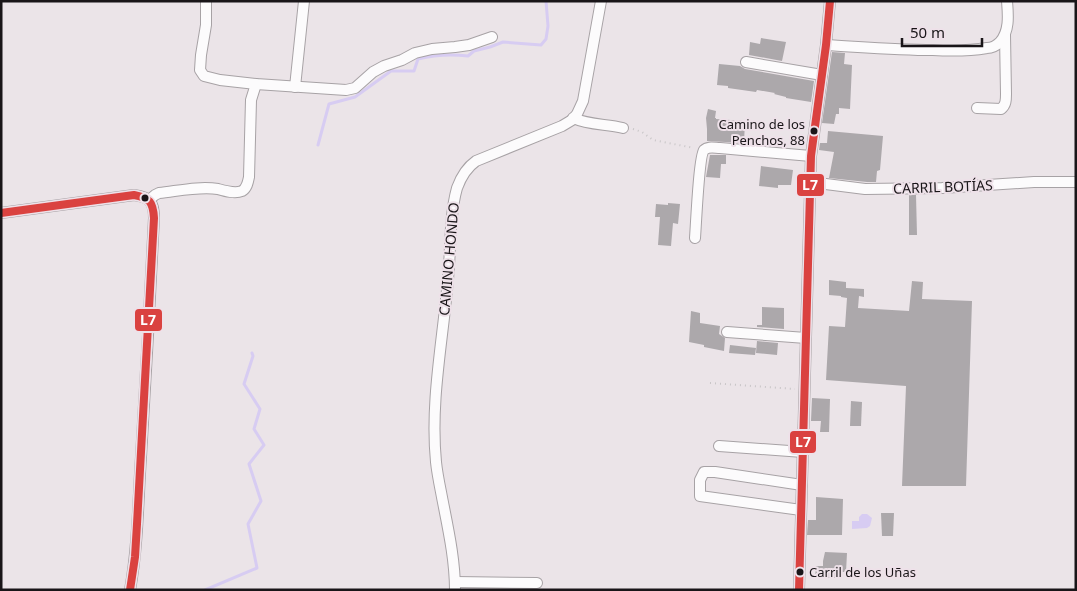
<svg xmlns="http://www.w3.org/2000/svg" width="1077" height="591" font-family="'Noto Sans',sans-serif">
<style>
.water{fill:#d7ccf2}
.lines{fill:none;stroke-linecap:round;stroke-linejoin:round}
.stream{stroke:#d7ccf2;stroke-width:3}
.building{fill:#aca8ab}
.minor-casing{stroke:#a7a2a5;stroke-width:12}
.path{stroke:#c8c5c7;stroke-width:2;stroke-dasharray:1 4;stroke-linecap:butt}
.minor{stroke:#fcfbfc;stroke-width:10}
.bus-1-casing{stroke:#eee1e9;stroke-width:11}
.bus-1{stroke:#da4240;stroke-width:8}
.bus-dot{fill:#191518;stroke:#eee1e9;stroke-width:2}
.labels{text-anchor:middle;stroke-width:4;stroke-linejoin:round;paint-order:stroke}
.bus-label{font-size:13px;fill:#191518;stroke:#eee1e9;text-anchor:end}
.street-label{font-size:14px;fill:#191518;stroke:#eee1e9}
.line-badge{stroke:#eee1e9;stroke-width:2}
.badge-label{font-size:14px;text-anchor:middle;font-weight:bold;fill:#fff}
</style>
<rect width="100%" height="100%" fill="#ebe4e8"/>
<path class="water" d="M 862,514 L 867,514 L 872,518 L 870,526 L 867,528 L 852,529 L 852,521 L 859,521 L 859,517 Z"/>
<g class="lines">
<g class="stream">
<path d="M 318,145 L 329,104 L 355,97 L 391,71 L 414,71 L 418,59 C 434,55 451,54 468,56 L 474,51 L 490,47 L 503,42 L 541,45 L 546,39 L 548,26 L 546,1"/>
<path d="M 205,590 L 257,568 L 248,524 L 261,501 L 249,464 L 264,445 L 254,429 L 260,409 L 244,384 L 253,356 L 252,353"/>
</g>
</g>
<g class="building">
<path d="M 761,38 L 786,42 L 782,61 L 749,55 L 750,42 L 760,44 Z"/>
<path d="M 832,52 L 845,53 L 844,64 L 852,65 L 850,109 L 839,108 L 839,114 L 836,114 L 834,124 L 822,123 Z"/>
<path d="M 719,64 L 740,66 L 745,69 L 814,81 L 811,102 L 786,98 L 786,97 L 774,94 L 775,93 L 757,90 L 756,92 L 728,88 L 728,86 L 717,85 Z"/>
<path d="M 708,109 L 716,111 L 715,118 L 716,118 L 716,119 L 745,121 L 744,143 L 707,141 L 707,129 L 706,118 Z"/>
<path d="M 828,131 L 883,136 L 880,170 L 877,171 L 876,182 L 867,182 L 829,178 L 834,152 L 819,150 L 820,143 L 827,143 Z"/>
<path d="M 710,155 L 726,155 L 726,164 L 721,164 L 720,178 L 706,177 Z"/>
<path d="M 761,166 L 793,170 L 791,185 L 778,185 L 778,188 L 759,186 Z"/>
<path d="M 909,195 L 916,195 L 917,235 L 909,235 Z"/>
<path d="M 668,203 L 680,204 L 678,224 L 673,223 L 671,246 L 658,245 L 660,217 L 655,217 L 656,204 L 668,205 Z"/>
<path d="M 829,280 L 846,282 L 846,288 L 864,289 L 864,297 L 859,296 L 858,308 L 909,311 L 912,281 L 923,282 L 922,299 L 972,301 L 966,486 L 902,486 L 906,386 L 826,380 L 829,326 L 845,327 L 847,298 L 841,297 L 841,296 L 829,295 Z"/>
<path d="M 762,307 L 784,308 L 784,329 L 757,327 L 757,325 L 762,325 Z"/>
<path d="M 691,311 L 700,313 L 700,323 L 720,326 L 719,334 L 725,338 L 724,351 L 704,347 L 704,345 L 689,342 Z"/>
<path d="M 757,341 L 778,343 L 777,355 L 756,353 Z"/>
<path d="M 730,345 L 756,348 L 755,355 L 729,353 Z"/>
<path d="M 812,398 L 830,399 L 829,432 L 820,432 L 821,421 L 811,421 Z"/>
<path d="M 851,401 L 862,402 L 861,426 L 850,426 Z"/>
<path d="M 816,497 L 843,499 L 842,535 L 807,535 L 808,520 L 816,520 Z"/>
<path d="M 881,513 L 894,513 L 893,536 L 882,536 Z"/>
<path d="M 825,552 L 847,553 L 846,572 L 838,572 L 837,578 L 815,578 L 816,566 L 823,566 L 823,561 Z"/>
</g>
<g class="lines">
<g class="minor-casing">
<g id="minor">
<path d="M 206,1 L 206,25 L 201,55 L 200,70 L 204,76 L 220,80 L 256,84 L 346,90 L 355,88 L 373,72 L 384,66 L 402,60 L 415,53 L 432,49 L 455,47 L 469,45 L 492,37"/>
<path d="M 826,45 C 862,47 897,50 933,50 C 951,51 969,51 987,48 C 992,48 997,45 1000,42 C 1010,31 1008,14 1007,1"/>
<path d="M 746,62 L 822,75"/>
<path d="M 295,87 L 304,1"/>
<path d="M 977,108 L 1001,109 C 1006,105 1006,100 1006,94 L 1005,35"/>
<path d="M 573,118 C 589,125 606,124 623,128"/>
<path d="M 810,182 L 865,189 L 942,188 L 1034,182 L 1076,182"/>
<path d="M 149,200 L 155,195 L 159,193 C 178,191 199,186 218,189 C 225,191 235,194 242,191 C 247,188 248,182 249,177 L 251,100 L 256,84"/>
<path d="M 1,213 L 134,195 C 150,197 154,202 154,218 C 150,298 146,377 141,457 C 138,501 138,546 130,590"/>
<path d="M 695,238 C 696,225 699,156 704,150 C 708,146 715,148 720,148 L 811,156"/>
<path d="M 727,332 L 806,338"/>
<path d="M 719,446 L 803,452"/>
<path d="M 801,510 L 700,496 L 700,480 L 704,472 L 715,472 L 802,485"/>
<path d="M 455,582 L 537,583"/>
<path d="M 455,590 C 455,557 447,524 441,492 C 439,482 437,472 436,462 C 430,401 443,340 448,279 C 451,250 449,217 457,188 C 461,177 466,168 476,161 L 562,126 L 572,120 L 577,114 L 583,101 L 601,1"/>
<path d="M 799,590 L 811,156 L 826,45 L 830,1"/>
</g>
</g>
<g class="path">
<path d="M 633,129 L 642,132 L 653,140 L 694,148"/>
<path d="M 710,383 L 795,389"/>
</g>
<use href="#minor" class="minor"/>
<g class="bus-1-casing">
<g id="bus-1">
<path d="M 1,213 L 134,195 C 150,198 153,202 154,218 L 137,524 L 135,557 L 130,590"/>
<path d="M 799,590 L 811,156 L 826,45 L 830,1"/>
</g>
</g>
<use href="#bus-1" class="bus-1"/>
</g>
<g class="bus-dot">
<circle cx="814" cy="131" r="4.5"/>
<circle cx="145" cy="198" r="4.5"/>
<circle cx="800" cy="572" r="4.5"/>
</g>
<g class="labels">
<g class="bus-label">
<text x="805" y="129">Camino de los<tspan x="805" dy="16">Penchos, 88</tspan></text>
<text x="809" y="577" text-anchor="start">Carril de los Uñas</text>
</g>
<g class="street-label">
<text transform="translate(943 187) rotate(-2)" y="5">CARRIL BOTÍAS</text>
<text transform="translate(449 259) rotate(-85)" y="5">CAMINO HONDO</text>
</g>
</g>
<g class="line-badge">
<rect x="796" y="173" width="29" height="24" rx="5" fill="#da4240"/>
<rect x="134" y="308" width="29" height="24" rx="5" fill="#da4240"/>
<rect x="789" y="430" width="28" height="24" rx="5" fill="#da4240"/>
</g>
<g class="badge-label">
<text x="810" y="190">L7</text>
<text x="148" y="325">L7</text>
<text x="803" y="447">L7</text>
</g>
<rect width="1077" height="591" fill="none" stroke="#191518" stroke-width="5"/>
<path d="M902 38v8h80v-8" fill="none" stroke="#191518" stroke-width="2.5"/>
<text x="910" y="38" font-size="15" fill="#191518" stroke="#eee1e9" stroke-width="4" paint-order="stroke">50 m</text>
</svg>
